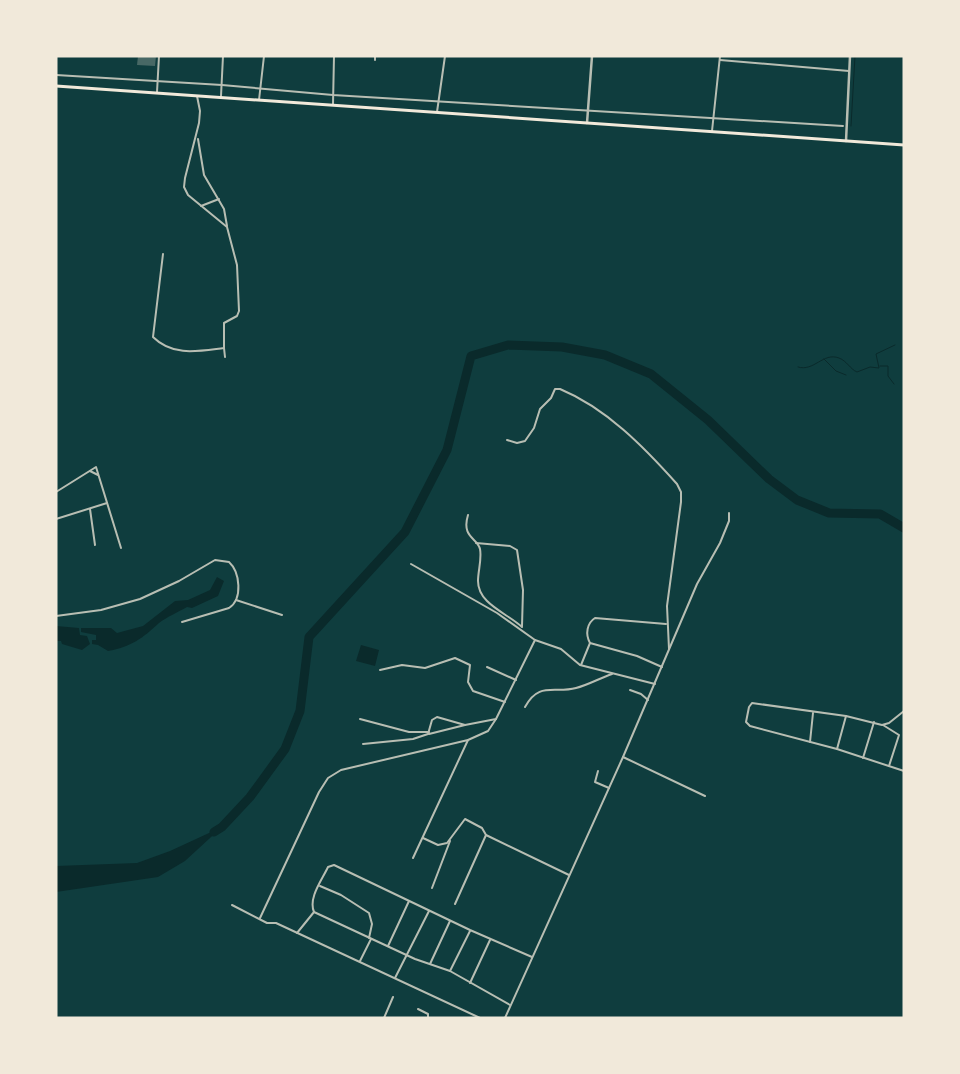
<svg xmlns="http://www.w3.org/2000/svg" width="960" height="1074" font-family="'PT Sans',sans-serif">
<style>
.water{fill:#0a2a2b}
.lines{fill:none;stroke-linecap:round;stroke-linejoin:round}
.stream{stroke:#0a2a2b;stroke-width:1}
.river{stroke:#0a2a2b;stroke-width:9}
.building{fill:#486865}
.minor{stroke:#b8beb3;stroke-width:2}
.tertiary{stroke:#b8beb3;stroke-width:2.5}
.primary{stroke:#f1e9da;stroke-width:3}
</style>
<rect width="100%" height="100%" fill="#0f3d3e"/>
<g class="water">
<path d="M 217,577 L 224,581 L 218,596 L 192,608 L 187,607 C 178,612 167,617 159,623 C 143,638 131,647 108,651 L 98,645 L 92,644 L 92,640 L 96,640 L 96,635 L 81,632 L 81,628 L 111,628 L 117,633 L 143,626 L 175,601 L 188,600 L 210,590 Z"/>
<path d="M 56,626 L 79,628 L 80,635 L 87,636 L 90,644 L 82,650 L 62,644 L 61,641 L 56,641 Z"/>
<path d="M 361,645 L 379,650 L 375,666 L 356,661 Z"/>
<path d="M 222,827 L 185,861 L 158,877 L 56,892 L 56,866 L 137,863 L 170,851 Z"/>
</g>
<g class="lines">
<g class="stream">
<path d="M 851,126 L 855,56"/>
<path d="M 824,359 L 836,371 L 846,375"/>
<path d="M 880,366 L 888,366 L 888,376 L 894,384"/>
<path d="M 798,367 C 814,372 823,352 839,358 C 847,361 850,369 857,372 L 870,367 L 879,368 L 876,354 L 895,345"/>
</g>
<path class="river" d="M 214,832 L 222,827 L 250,797 L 285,749 L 300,711 L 309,637 L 405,532 L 447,450 L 471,356 L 508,345 L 562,347 L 605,355 L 651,374 L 708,420 L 769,479 L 797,500 L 829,513 L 880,514 L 904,528"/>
</g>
<path class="building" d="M 138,56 L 156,56 L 155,66 L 137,65 Z"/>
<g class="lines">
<g class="minor">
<path d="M 375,56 L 375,60"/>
<path d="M 720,60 L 849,71"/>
<path d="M 56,75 L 222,85 L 333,95 L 843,126"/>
<path d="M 157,92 L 159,56"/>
<path d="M 221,96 L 223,56"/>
<path d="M 259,100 L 264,56"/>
<path d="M 333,104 L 334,56"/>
<path d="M 437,112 L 445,56"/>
<path d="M 712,131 L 720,56"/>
<path d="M 198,139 L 204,175 L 224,209 L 227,226"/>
<path d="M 201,206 L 219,199"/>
<path d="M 163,254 L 153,337 C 173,357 199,351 224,348 L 224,323 L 237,316 L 239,311 L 237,265 L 227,227 L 188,195 L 184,187 L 185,178 L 199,123 L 200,111 L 197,96"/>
<path d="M 224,348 L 225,357"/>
<path d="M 507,440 L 517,443 L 525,441 L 534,428 L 540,409 L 551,398 L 555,389 L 560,389 C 606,408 644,447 677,484 L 681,492 L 681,502 L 667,606 L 669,649"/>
<path d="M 90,471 L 98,475"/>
<path d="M 56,492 L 96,467 L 121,548"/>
<path d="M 90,509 L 95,545"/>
<path d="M 468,515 C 461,538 478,538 480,549 C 482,559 478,571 478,581 C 478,604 507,613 522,627"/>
<path d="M 56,519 L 107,503"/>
<path d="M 476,543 L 510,546 L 517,550 L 523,590 L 522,626"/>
<path d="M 411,564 L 497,613 L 535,640 L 561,649 L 580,665 L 655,684"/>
<path d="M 236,600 L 282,615"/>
<path d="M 56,616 L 101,610 L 140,599 L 179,581 L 215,560 L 229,562 C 240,572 243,599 229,608 L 182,622"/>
<path d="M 590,643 C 585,634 587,623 595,618 L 666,624"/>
<path d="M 581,665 L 590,643 L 637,656 L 662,667"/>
<path d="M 487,667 L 516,680"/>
<path d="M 380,670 L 402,665 L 425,668 L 455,658 L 470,665 L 468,682 L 473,691 L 505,702"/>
<path d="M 630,690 L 641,694 L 648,700"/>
<path d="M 525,707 C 539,681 554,694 576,688 C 588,685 600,678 612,674"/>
<path d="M 904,711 L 889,723 L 882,725 L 846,716 L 752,703 L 749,707 L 746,722 L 750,726 L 837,749 L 904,771"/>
<path d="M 360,719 L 409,732 L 429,732"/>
<path d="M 883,725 L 899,735 L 889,766"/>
<path d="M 429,734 L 465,725"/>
<path d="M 810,742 L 813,713"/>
<path d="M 363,744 L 413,739 L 428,734 L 432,720 L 437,717 L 465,725 L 496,719 L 535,640"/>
<path d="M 837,749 L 846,716"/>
<path d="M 623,757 L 705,796"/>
<path d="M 863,758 L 874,722"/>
<path d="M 598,771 L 595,782 L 609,788"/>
<path d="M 423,838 L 438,845 L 447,843 L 465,819 L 482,828 L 486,835"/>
<path d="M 413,858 L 468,740"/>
<path d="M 320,886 L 341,895 L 369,913 L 372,924 L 369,938"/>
<path d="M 432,888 L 450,841"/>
<path d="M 455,904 L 486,835 L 569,875"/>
<path d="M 232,905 L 267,923 L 276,923 L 480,1018"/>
<path d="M 260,918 L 319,792 L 328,778 L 341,770 L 468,740 L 488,731 L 496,719"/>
<path d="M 297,933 L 314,912"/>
<path d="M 388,946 L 409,901"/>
<path d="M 360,961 L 371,939"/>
<path d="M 430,964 L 450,921"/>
<path d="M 450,971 L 470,931"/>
<path d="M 395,978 L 429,911"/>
<path d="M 470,983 L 490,940"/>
<path d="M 510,1005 L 450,971 L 415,959 L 314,912 C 308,898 322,880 328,867 L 334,865 L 470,930 L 532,957"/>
<path d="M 418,1009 L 428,1014 L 428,1018"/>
<path d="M 384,1018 L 393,997"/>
<path d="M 505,1018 L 623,757 L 697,584 L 720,543 L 729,521 L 729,513"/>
</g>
<g class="tertiary">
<path d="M 587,123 L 592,56"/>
<path d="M 846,141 L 850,56"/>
</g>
<path class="primary" d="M 56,86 L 904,145"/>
</g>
<rect width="960" height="1074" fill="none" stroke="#f1e9da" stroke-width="115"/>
</svg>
